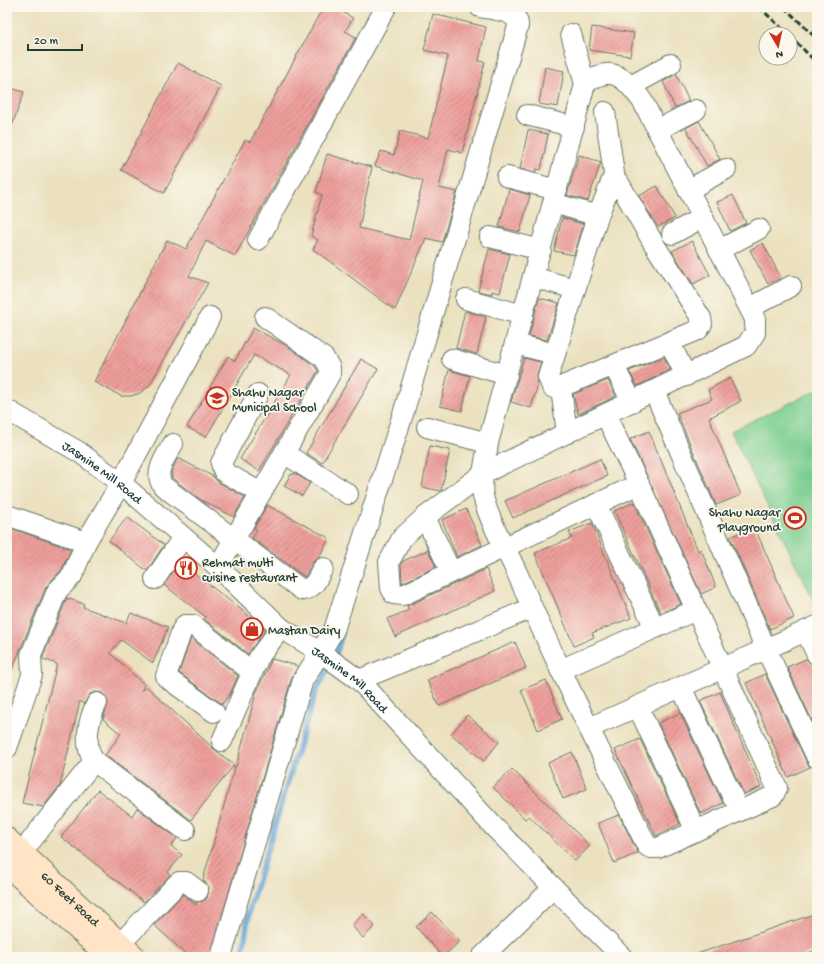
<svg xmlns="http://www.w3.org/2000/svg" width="824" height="964" font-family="'Gochi Hand',sans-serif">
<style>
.pitch{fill:#7ace90;stroke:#4c8662}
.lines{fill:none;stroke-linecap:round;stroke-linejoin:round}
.stream{stroke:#61a1d4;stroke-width:5.5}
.building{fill:url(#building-hatch)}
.minor-casing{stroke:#667665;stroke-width:22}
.secondary-casing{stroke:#667665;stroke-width:24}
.minor{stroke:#fff;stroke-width:20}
.secondary{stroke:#ffe4c6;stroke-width:22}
.rail{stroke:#1f3d34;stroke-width:3;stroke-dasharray:6 3;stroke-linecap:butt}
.labels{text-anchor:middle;stroke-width:3.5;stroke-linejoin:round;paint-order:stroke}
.poi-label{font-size:13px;fill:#1f3d34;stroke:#fbf7ec;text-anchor:start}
.street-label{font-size:13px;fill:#1f3d34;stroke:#fbf7ec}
</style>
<defs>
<pattern id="building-hatch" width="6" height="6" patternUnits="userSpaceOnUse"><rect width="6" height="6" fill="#ee9f9c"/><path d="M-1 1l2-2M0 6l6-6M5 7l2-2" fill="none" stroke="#c08380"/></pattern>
</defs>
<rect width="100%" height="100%" fill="#fbf7ec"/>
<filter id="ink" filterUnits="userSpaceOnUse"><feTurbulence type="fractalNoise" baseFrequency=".025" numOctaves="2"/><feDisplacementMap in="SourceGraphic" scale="8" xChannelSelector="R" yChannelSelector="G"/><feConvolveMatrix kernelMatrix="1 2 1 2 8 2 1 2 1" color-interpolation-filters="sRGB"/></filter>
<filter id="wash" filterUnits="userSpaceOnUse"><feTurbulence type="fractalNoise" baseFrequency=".012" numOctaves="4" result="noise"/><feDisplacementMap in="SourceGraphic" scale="16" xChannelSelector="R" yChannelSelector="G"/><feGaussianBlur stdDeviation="0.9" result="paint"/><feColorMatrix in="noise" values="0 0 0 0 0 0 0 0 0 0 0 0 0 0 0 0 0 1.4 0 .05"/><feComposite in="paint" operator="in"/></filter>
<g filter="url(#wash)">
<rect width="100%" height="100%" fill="#ebe1bf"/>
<path class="pitch" d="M 817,390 L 817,605 L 816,606 L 731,431 Z"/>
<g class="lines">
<g class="stream">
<path d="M 523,20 L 527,7"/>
<path d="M 242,957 L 250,907 L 315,693 L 337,652 L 342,633"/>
</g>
</g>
<g id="blocks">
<g class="building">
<path d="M 323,7 L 333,7 L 353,18 L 345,31 L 356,37 L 235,256 L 206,241 L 189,276 L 208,283 L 149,386 L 140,393 L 131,396 L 121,396 L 94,382 L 167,240 L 186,249 L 245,140 L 250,142 Z"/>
<path d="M 433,14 L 486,27 L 479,61 L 485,62 L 462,153 L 448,149 L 439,188 L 457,192 L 442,242 L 426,238 L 395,310 L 313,249 L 318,240 L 311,236 L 322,195 L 316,192 L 327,154 L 372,167 L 359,228 L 409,240 L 423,181 L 375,166 L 381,151 L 394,155 L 400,131 L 428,138 L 448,56 L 424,50 Z"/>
<path d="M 592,27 L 634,33 L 630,56 L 589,50 Z"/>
<path d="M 178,63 L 221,86 L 164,193 L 121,170 Z"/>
<path d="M 545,67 L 564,71 L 558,107 L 539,104 Z"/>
<path d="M 676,74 L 689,101 L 675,108 L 663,82 Z"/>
<path d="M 7,87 L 24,92 L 9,134 L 7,134 Z"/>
<path d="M 699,121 L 720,159 L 707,166 L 686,128 Z"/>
<path d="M 528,130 L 548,134 L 541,170 L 536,169 L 535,173 L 520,169 Z"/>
<path d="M 579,155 L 601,162 L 588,201 L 567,195 Z"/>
<path d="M 657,186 L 675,218 L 658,227 L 639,196 Z"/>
<path d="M 509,189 L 530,195 L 520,232 L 499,227 Z"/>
<path d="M 733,195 L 746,223 L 730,231 L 717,202 Z"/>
<path d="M 562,218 L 584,224 L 574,255 L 554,251 Z"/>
<path d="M 692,241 L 710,275 L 693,284 L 672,251 Z"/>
<path d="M 763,243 L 781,278 L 768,284 L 750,250 Z"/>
<path d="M 489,249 L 510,254 L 500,293 L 492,291 L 492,294 L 478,291 Z"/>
<path d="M 539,298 L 559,303 L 547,340 L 529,336 Z"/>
<path d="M 465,311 L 486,317 L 477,354 L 456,348 Z"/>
<path d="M 253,328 L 289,347 L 315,366 L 318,371 L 259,471 L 240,459 L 291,375 L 254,355 L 206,437 L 187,427 L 228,356 L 235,361 Z"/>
<path d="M 664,357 L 670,370 L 637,386 L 629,371 Z"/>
<path d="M 524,358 L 541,362 L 537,374 L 538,384 L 531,408 L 511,402 Z"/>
<path d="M 361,359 L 378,369 L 322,463 L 306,453 Z"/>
<path d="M 449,370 L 470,376 L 462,411 L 440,406 Z"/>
<path d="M 730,378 L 741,401 L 709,418 L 741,495 L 716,505 L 677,413 L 712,399 L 708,390 Z"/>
<path d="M 608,380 L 615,394 L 615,397 L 578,414 L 573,394 Z"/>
<path d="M 649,431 L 698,551 L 701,549 L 716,587 L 701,594 L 630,439 Z"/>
<path d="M 430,446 L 450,450 L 441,491 L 422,487 Z"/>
<path d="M 178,458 L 214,477 L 218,482 L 245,497 L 234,517 L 201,500 L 172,478 L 171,472 Z"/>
<path d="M 600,459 L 607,476 L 513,518 L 505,501 Z"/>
<path d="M 294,473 L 310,483 L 302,496 L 284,486 L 291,474 L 293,475 Z"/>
<path d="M 634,502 L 681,604 L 661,613 L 614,511 Z"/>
<path d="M 267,505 L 329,538 L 319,557 L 313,562 L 305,577 L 252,538 L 257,530 L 254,528 Z"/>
<path d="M 466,509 L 482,545 L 457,557 L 442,520 Z"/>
<path d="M 127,517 L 164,545 L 147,571 L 109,541 Z"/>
<path d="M 592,523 L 631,618 L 592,633 L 594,637 L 574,646 L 535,553 L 572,538 L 569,532 Z"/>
<path d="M 754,526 L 794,618 L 770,629 L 730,537 Z"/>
<path d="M 7,527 L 71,549 L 62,569 L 46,587 L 9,677 L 7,677 Z"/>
<path d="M 428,550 L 436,567 L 402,583 L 401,564 L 403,561 Z"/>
<path d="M 180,562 L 266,629 L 248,654 L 204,619 L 206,617 L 164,585 Z"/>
<path d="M 486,569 L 495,591 L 395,637 L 387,619 L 409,610 L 407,606 Z"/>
<path d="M 67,598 L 84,604 L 83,607 L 126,623 L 131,613 L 168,627 L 153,663 L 121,640 L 110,653 L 144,684 L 141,692 L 146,686 L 213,748 L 234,765 L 191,820 L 105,755 L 121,734 L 103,719 L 108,702 L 102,693 L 96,692 L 90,694 L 84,704 L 80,701 L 60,786 L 43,807 L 22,803 L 57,664 L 43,659 L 43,657 Z"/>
<path d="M 191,638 L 238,676 L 230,694 L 222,704 L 179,673 Z"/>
<path d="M 515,642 L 526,668 L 439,706 L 427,680 Z"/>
<path d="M 272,659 L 298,666 L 292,677 L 210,957 L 189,957 L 154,925 L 183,894 L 196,905 L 197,902 L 203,901 L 207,898 L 209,887 L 203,880 L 235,766 L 236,767 L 256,693 Z"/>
<path d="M 806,659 L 814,666 L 817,673 L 817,731 L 787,667 Z"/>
<path d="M 765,674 L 807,763 L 810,767 L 788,777 L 746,683 Z"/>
<path d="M 546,680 L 562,719 L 538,730 L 521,690 Z"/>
<path d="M 720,692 L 761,787 L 744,794 L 700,701 Z"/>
<path d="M 680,713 L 723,803 L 701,814 L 658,723 Z"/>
<path d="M 467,715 L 499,742 L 484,761 L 451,734 Z"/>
<path d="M 640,739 L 680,824 L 656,836 L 615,750 Z"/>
<path d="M 572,752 L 587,789 L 563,799 L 548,763 Z"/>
<path d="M 512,769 L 590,846 L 575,861 L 529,816 L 525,819 L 493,787 Z"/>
<path d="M 98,790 L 132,816 L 137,808 L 177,838 L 171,846 L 182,855 L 168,872 L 170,875 L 144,902 L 61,837 Z"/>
<path d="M 619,815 L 638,853 L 614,863 L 598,823 Z"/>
<path d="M 432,912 L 460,941 L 443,957 L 416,927 Z"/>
<path d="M 817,913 L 817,950 L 797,957 L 694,957 L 694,955 Z"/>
<path d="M 363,914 L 375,926 L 363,938 L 352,926 Z"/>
</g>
</g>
</g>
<g filter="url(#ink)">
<use href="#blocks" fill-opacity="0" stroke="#667665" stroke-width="1"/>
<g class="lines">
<g class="minor-casing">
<g id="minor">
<path d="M 571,34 L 585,84"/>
<path d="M 631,86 L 671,64"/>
<path d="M 605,112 L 615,180"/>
<path d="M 527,115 L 574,127"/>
<path d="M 657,130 L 696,110"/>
<path d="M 507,177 L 557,190"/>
<path d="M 612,180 L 615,180 L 619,183 L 654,244 L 701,318 L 702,324 L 698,330 L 556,389 L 552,387 L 548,377 L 598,216 Z"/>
<path d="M 688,190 L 726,169"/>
<path d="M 553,203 L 598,216"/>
<path d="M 672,234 L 703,217"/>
<path d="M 490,237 L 541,250"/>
<path d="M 258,240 L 386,7"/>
<path d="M 719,250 L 759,229"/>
<path d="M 533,277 L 575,289"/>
<path d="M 466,299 L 523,315"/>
<path d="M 750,308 L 791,286"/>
<path d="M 670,343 L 686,376"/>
<path d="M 515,344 L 555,354"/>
<path d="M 452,359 L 507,375"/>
<path d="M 614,366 L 632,402"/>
<path d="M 561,389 L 567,433"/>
<path d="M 654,391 L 766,649 L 817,758"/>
<path d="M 258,394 L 221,463 L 224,472 L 261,493"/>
<path id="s1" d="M 7,410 L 79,452 L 121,483 L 218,567 L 281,628 L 320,652 L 359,680 L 494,827 L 622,957"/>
<path d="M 606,416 L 639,484 L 777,788 L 773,796 L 658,848 L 651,848 L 647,846 C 603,756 557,667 518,575 C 507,550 491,526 484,500 C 479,482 486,461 488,443 L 585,84 C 612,62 626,79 643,102 L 755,319 L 755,333 L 746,346 L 484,473 L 425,517 L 402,538 L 389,562 L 391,588 L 394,594 L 403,595 L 639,484"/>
<path d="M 427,427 L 488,443"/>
<path d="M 173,444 C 166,456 153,473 163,486 L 302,590 C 315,589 317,578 323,568"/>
<path d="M 284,453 L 348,494"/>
<path d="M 596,504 L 655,628"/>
<path d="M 7,515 L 86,542"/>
<path d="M 425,517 L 451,572"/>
<path d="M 218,567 L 330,374 L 330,368 L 324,358 L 265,317"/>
<path d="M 155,579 L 183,537"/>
<path d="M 806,631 L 817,655"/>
<path d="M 560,670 L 696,610"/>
<path d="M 359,680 L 532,608"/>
<path d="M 681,687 L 733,798"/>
<path d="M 638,707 L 696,831"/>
<path d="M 214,712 L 167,678 L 166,676 L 182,630 L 185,625 L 193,625 L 252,672"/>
<path d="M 589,728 L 817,626"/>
<path d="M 222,741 L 259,657 L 281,628"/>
<path d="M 7,748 L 32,675 L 31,655 L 57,591 L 72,576 L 86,542 L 121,483 L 210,317"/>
<path d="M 94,761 L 185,830"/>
<path d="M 11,866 L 94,761 C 83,745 88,720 97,703"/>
<path d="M 120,944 L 179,882 L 186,882 L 198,891"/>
<path d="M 221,957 L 303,680 L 334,630 L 403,414 L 518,26 C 519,10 492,10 480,7"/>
<path d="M 482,957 L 553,888"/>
</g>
</g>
<g class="secondary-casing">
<g id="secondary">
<path id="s2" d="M 7,839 L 135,957"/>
<path d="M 7,865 L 109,957"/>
</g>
</g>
<use href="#minor" class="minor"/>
<use href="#secondary" class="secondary"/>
<g class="rail">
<path d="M 759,7 L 788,34"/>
<path d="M 784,7 L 817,39"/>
<path d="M 790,36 L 817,63"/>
</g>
</g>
</g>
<defs>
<g id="school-ring" transform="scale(1.15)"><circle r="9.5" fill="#fbf7ec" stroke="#c8321e" stroke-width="1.5"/><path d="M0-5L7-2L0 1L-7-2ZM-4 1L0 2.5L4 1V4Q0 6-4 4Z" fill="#c8321e"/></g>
<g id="stadium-ring" transform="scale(1.15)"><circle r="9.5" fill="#fbf7ec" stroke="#c8321e" stroke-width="1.5"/><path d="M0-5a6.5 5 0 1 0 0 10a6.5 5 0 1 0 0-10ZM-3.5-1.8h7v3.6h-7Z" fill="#c8321e"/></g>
<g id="restaurant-ring" transform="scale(1.15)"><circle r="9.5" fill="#fbf7ec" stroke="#c8321e" stroke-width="1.5"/><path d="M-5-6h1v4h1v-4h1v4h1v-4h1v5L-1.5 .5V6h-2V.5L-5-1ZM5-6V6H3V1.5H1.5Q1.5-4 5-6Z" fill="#c8321e"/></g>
<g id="shop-ring" transform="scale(1.15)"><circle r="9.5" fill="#fbf7ec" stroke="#c8321e" stroke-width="1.5"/><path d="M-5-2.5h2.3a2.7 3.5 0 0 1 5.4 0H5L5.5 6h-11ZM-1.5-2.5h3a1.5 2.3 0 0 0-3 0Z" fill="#c8321e"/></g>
</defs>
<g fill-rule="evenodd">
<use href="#school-ring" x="217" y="398"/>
<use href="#stadium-ring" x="795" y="518"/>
<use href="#restaurant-ring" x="186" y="568"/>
<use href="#shop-ring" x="252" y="629"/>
</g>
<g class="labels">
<g class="poi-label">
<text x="232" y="396">Shahu Nagar<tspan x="232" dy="15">Municipal School</tspan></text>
<text x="780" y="516" text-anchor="end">Shahu Nagar<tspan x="780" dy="15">Playground</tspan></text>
<text x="202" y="566">Rehmat multi<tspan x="202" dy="15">cuisine restaurant</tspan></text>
<text x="268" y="634">Mastan Dairy</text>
</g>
<g class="street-label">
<text dy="5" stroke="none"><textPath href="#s1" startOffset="114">Jasmine Mill Road</textPath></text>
<text dy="5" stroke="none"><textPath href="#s1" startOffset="438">Jasmine Mill Road</textPath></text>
<text dy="5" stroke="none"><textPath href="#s2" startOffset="87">60 Feet Road</textPath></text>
</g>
</g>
<rect width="824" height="964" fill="none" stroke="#fbf7ec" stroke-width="24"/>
<g transform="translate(778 46) rotate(171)"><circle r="19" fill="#fbf7ec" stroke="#a3ada2"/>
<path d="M0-3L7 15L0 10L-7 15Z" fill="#c8321e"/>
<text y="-6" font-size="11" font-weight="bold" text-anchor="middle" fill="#1f3d34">N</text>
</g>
<path d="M28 44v6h54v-6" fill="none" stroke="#1f3d34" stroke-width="2"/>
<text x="34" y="44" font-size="12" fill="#1f3d34" stroke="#fbf7ec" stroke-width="3" paint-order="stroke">20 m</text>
</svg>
